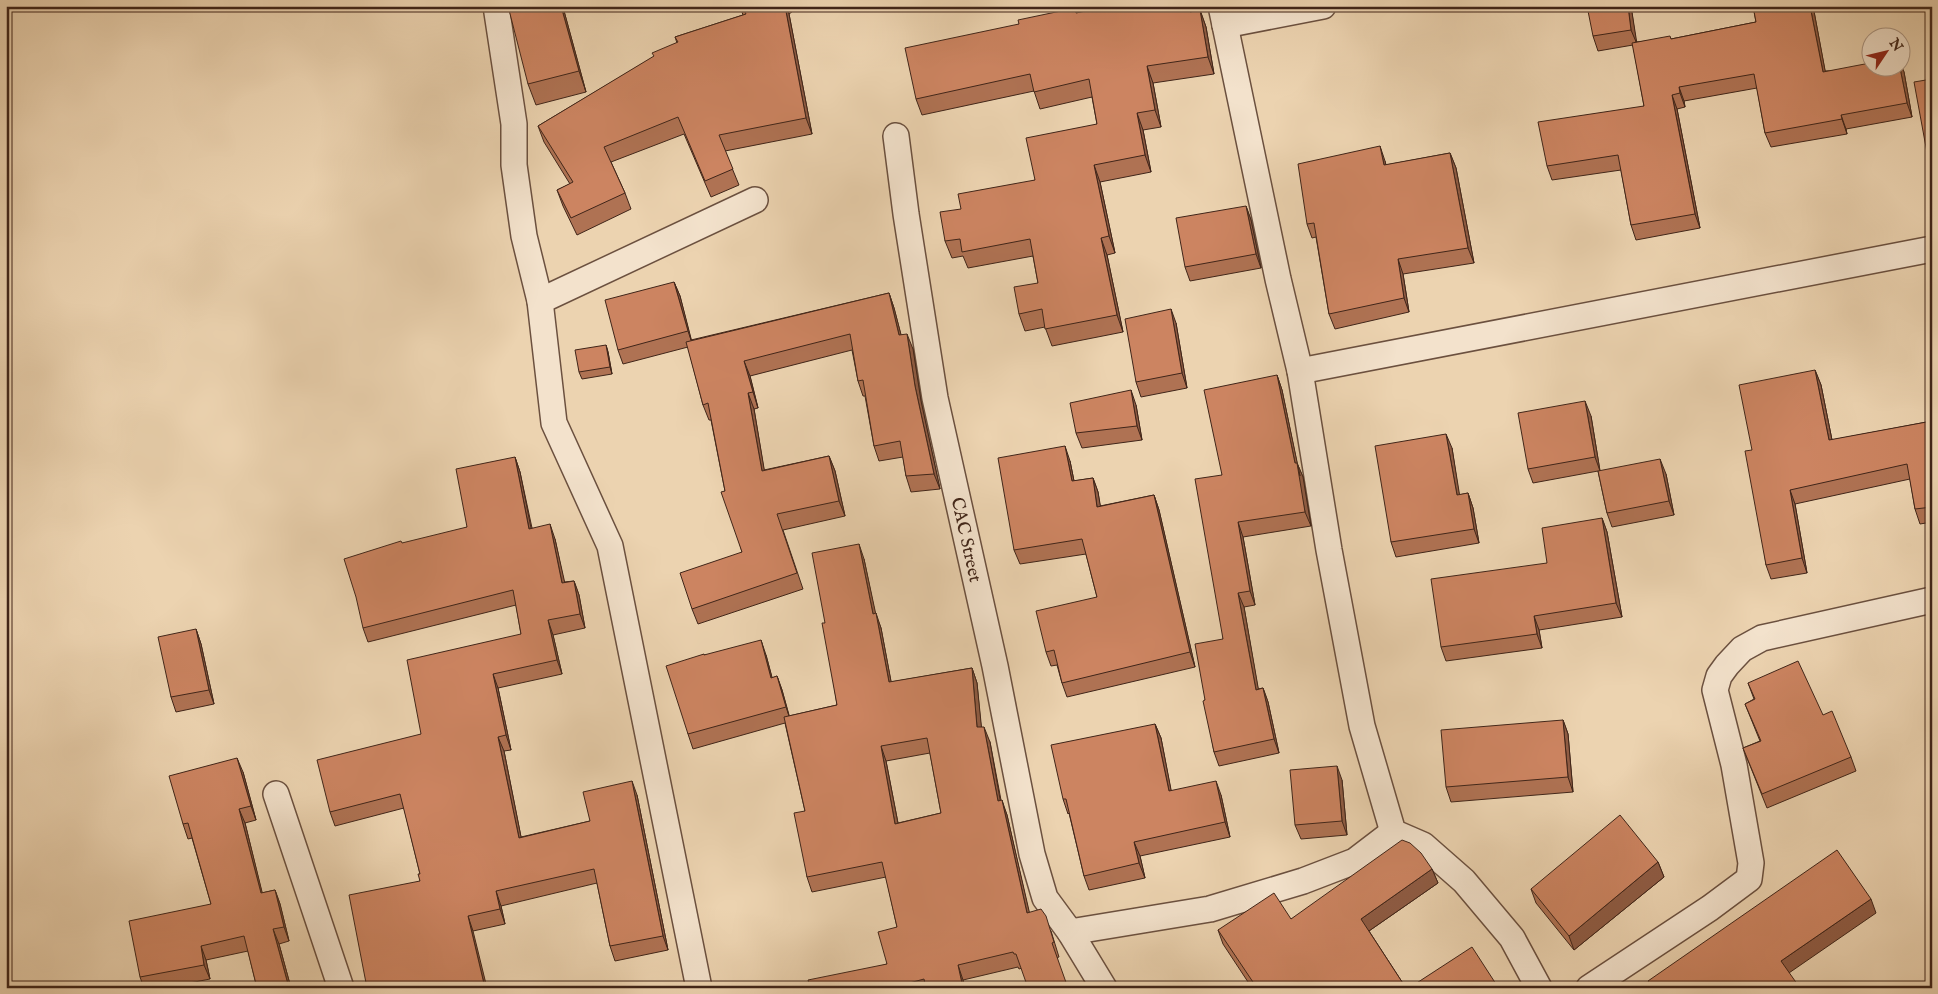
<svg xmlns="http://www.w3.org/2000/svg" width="1938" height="994" font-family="'IM FELL English',serif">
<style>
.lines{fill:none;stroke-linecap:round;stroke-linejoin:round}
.minor-casing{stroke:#6b503f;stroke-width:28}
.minor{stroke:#f3e2cc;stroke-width:25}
.wall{fill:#af7253;stroke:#402519;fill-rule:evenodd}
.shaded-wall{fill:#8f5c44;stroke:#402519}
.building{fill:#cc8461;stroke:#402519;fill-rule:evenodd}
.labels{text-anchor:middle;stroke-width:4.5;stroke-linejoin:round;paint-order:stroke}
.street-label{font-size:18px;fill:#402519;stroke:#f3e2cc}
</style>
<rect width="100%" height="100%" fill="#ecd3b0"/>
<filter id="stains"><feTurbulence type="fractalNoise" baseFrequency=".004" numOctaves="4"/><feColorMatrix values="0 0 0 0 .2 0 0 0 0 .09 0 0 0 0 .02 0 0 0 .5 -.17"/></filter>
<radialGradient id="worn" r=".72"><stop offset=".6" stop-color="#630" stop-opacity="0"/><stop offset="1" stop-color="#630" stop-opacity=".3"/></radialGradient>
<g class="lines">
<g class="minor-casing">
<g id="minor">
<path d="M 496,6 L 514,124 L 514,165 L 524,236 L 540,301 L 554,423 L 610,546 L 699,988"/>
<path d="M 1221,6 L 1278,279 L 1300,371 L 1329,550 L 1362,726 L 1393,832 L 1423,845 L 1464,881 L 1512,938 L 1539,988"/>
<path d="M 1225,25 L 1323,6"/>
<path id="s1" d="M 896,136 L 906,214 L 935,398 L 995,666 L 1032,854 L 1045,898 L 1070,932 L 1104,988"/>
<path d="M 540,301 L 755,200"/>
<path d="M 1300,371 L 1932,249"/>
<path d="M 276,794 L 341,988"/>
<path d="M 1070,932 L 1210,909 L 1303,881 L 1355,861 L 1393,832"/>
<path d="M 1589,988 L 1710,908 L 1749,879 L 1751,863 L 1734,765 L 1715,690 L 1719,676 L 1727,665 L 1742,649 L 1762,638 L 1932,600"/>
</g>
</g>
<use href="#minor" class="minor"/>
</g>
<g class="wall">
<path d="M 740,6 L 795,6 L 796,9 L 789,14 L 812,134 L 725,151 L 739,185 L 711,197 L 684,134 L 611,162 L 625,193 L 631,209 L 577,235 L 563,206 L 557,190 L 570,184 L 544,142 L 538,126 L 677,43 L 675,37 L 743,15 Z"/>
<path d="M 1111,6 L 1191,6 L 1193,11 L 1200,10 L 1206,27 L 1214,74 L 1153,83 L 1161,127 L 1143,130 L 1151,172 L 1100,182 L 1115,253 L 1107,255 L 1123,332 L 1052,346 L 1045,327 L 1025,331 L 1019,314 L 1038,283 L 1033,256 L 968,268 L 963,256 L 952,258 L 945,241 L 961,209 L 1035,180 L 1097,124 L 1092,97 L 1040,109 L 1034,91 L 922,115 L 916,99 L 1019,24 L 1075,8 L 1077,13 Z"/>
<path d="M 1631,6 L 1636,42 L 1671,39 L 1756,22 L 1753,6 L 1813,6 L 1825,71 L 1900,68 L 1900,63 L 1904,72 L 1912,117 L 1846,129 L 1847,134 L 1771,147 L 1765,133 L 1757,88 L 1684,101 L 1685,107 L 1677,109 L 1700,228 L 1636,240 L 1631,225 L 1621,170 L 1552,180 L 1547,166 L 1644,106 L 1633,45 L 1598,51 L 1593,36 Z"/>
<path d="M 564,11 L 586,92 L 536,105 L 528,84 Z"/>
<path d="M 1450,153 L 1456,168 L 1474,263 L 1403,274 L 1409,312 L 1335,329 L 1329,314 L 1316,237 L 1312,238 L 1307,224 L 1385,161 L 1386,165 Z"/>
<path d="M 1246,206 L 1251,220 L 1261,268 L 1190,281 L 1185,267 Z"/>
<path d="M 674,282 L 680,296 L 691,340 L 889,293 L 894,308 L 901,335 L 913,349 L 921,401 L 940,489 L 911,492 L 906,476 L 903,457 L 879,461 L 874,446 L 865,396 L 863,396 L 858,381 L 852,350 L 750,376 L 758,408 L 754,409 L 764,470 L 829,456 L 835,471 L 845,516 L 783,530 L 803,589 L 698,624 L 692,609 L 742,552 L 725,491 L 711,420 L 709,420 L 703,405 L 688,347 L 623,364 L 618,350 Z"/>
<path d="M 1176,323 L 1187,388 L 1141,397 L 1136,382 Z"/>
<path d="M 606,345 L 608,352 L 612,374 L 582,379 L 579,372 Z"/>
<path d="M 1815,370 L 1821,385 L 1832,440 L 1932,421 L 1932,522 L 1920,524 L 1915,509 L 1910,479 L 1795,504 L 1807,573 L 1771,579 L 1766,565 L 1752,450 Z"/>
<path d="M 1277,375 L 1282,390 L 1297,463 L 1303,477 L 1311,526 L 1243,537 L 1255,605 L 1244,607 L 1258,689 L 1263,688 L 1268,702 L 1279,753 L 1219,766 L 1214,752 L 1205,700 L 1223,639 L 1222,475 Z"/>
<path d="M 1136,405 L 1142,440 L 1082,448 L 1076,433 Z"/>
<path d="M 1591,416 L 1600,471 L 1666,474 L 1674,515 L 1612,527 L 1607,513 L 1598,471 L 1533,483 L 1528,469 Z"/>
<path d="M 1452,448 L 1459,495 L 1468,493 L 1473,508 L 1479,543 L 1396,557 L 1391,542 Z"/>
<path d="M 515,457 L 520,472 L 532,528 L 555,539 L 564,582 L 574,581 L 579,595 L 585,628 L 553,635 L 562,674 L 498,688 L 511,750 L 504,751 L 521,837 L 590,821 L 637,795 L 668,950 L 615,961 L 610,946 L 597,883 L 501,906 L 505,924 L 473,931 L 420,881 L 420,874 L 404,808 L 335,826 L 330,812 L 421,734 L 521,634 L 516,605 L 368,642 L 363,628 L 467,527 Z"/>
<path d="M 1070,461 L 1074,481 L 1093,478 L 1098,492 L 1100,506 L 1154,495 L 1159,510 L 1195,667 L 1067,697 L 1062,683 L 1057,665 L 1051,666 L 1046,652 L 1097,597 L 1086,554 L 1020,564 L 1014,550 Z"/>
<path d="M 1602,518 L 1607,532 L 1622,617 L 1539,630 L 1542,648 L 1446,661 L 1441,647 L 1547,563 Z"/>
<path d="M 864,559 L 875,613 L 881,628 L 891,682 L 972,668 L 977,683 L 981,727 L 990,742 L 1001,800 L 1007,815 L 1029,913 L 1051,931 L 1059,957 L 1019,969 L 1018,967 L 963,980 L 965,988 L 810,988 L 887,964 L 897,927 L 886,877 L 812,892 L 807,877 L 805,811 L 785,723 L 693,749 L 688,734 L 704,655 L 766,655 L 772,678 L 777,676 L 782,690 L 789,716 L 837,705 L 825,623 ZM 930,753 L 941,813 L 898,823 L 886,761 Z"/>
<path d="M 196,629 L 201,644 L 214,704 L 176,712 L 171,697 Z"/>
<path d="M 1748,683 L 1823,715 L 1851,757 L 1856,771 L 1767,808 L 1743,748 L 1760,741 L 1745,704 L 1754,699 Z"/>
<path d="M 1563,720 L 1568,734 L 1573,792 L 1451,802 L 1446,787 Z"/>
<path d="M 1155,724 L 1161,738 L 1171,791 L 1221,795 L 1230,837 L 1140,856 L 1145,878 L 1089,890 L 1084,876 L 1069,813 L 1068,814 L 1063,799 Z"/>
<path d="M 243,772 L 256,820 L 245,823 L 262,893 L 275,890 L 280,904 L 289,941 L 279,944 L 291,988 L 257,988 L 248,951 L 206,960 L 210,979 L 164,988 L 144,988 L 140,977 L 211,904 L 192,838 L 188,839 L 183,824 Z"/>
<path d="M 1342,780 L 1347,835 L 1301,839 L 1295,825 Z"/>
<path d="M 1658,862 L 1664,877 L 1574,950 L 1536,903 L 1531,889 Z"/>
<path d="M 1432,869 L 1438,883 L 1369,931 L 1406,988 L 1252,988 L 1223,944 L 1218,930 L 1291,919 Z"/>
</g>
<g class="shaded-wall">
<path d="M 561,6 L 563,6 L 564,11 L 586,92 L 579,71 Z"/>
<path d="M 785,6 L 786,6 L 789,14 L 812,134 L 806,118 Z"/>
<path d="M 1190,6 L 1191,6 L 1194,13 L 1190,12 Z"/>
<path d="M 1628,6 L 1631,6 L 1637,44 L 1631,30 Z"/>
<path d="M 1810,6 L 1813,6 L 1828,86 L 1823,72 Z"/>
<path d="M 1200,10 L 1206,27 L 1214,74 L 1208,57 Z"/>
<path d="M 1900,63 L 1904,72 L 1912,117 L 1907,103 L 1900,68 Z"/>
<path d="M 1147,66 L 1153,83 L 1161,127 L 1155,110 Z"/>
<path d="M 1679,87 L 1684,101 L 1685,107 L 1680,93 Z"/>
<path d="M 1672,95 L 1677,109 L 1700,228 L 1695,214 Z"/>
<path d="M 1137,113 L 1143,130 L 1151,172 L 1145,155 Z"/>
<path d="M 1841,115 L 1846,129 L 1847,134 L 1842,119 Z"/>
<path d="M 1380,146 L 1385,161 L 1389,180 L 1384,165 Z"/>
<path d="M 1450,153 L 1456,168 L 1474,263 L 1468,248 Z"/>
<path d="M 1094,165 L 1100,182 L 1115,253 L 1109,236 Z"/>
<path d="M 1246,206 L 1251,220 L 1261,268 L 1256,254 Z"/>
<path d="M 1101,238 L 1107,255 L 1123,332 L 1117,315 Z"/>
<path d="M 1398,259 L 1403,274 L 1409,312 L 1404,298 Z"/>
<path d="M 674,282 L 680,296 L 693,346 L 688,331 Z"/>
<path d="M 889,293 L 894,308 L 905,350 L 899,335 Z"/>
<path d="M 1171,309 L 1176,323 L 1187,388 L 1182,373 Z"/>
<path d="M 907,334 L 913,349 L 921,401 L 940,489 L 934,474 L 915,386 Z"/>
<path d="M 606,345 L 608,352 L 612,374 L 610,367 Z"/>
<path d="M 744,361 L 750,376 L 758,408 L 753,392 Z"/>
<path d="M 1815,370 L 1821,385 L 1835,455 L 1829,440 Z"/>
<path d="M 1277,375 L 1282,390 L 1300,476 L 1297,463 L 1303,477 L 1311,526 L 1305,512 L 1295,463 Z"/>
<path d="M 1131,390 L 1136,405 L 1142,440 L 1137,426 Z"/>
<path d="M 748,393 L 754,409 L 767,486 L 762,471 Z"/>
<path d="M 1585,401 L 1591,416 L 1600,471 L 1595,457 Z"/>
<path d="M 1446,434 L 1452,448 L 1462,510 L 1457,495 Z"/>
<path d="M 1065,446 L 1070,461 L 1077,496 L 1072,481 Z"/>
<path d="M 829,456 L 835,471 L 845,516 L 839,501 Z"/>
<path d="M 515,457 L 520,472 L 534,543 L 529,529 Z"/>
<path d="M 1660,459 L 1666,474 L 1674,515 L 1669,501 Z"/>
<path d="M 1093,478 L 1098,492 L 1103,521 L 1097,507 Z"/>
<path d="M 1790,490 L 1795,504 L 1807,573 L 1802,558 Z"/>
<path d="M 1468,493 L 1473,508 L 1479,543 L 1474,529 Z"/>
<path d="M 1154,495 L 1159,510 L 1195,667 L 1190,652 Z"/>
<path d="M 1602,518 L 1607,532 L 1622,617 L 1616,603 Z"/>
<path d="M 1238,522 L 1243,537 L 1255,605 L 1250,591 Z"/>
<path d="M 550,524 L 555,539 L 568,597 L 562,583 Z"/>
<path d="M 859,544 L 864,559 L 879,629 L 873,614 Z"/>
<path d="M 574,581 L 579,595 L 585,628 L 580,614 Z"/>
<path d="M 1238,593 L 1244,607 L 1261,704 L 1256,690 Z"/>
<path d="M 876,613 L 881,628 L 894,697 L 889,682 Z"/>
<path d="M 1534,616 L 1539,630 L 1542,648 L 1537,634 Z"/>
<path d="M 548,620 L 553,635 L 562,674 L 557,660 Z"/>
<path d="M 196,629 L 201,644 L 214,704 L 209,690 Z"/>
<path d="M 761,640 L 766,655 L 776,692 L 771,678 Z"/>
<path d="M 972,668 L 977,683 L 983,742 L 977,727 Z"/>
<path d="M 493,674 L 498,688 L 511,750 L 506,735 Z"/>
<path d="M 777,676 L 782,690 L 791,722 L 786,707 Z"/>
<path d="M 1263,688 L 1268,702 L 1279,753 L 1274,739 Z"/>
<path d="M 1563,720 L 1568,734 L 1573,792 L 1568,777 Z"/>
<path d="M 1155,724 L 1161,738 L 1174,805 L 1169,791 Z"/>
<path d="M 984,727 L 990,742 L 1003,816 L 998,801 Z"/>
<path d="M 498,737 L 504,751 L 524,852 L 519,838 Z"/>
<path d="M 881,746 L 886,761 L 901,839 L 895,824 Z"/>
<path d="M 237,758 L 243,772 L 256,820 L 251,806 Z"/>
<path d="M 1337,766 L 1342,780 L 1347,835 L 1342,821 Z"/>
<path d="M 632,781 L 637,795 L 668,950 L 663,936 Z"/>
<path d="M 1216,781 L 1221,795 L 1230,837 L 1225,822 Z"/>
<path d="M 1002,800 L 1007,815 L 1033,928 L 1027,913 Z"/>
<path d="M 239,809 L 245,823 L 266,908 L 261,893 Z"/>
<path d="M 1134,842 L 1140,856 L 1145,878 L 1139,863 Z"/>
<path d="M 1658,862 L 1664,877 L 1574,950 L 1569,936 Z"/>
<path d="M 1432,869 L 1438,883 L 1366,933 L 1361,919 Z"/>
<path d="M 275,890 L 280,904 L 289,941 L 284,927 Z"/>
<path d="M 496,891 L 501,906 L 505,924 L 500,909 Z"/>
<path d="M 1871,899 L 1876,913 L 1786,975 L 1781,961 Z"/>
<path d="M 468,916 L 473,931 L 487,988 L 485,988 Z"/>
<path d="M 273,929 L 279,944 L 291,988 L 289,988 Z"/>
<path d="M 201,946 L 206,960 L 210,979 L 204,965 Z"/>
<path d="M 958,965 L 963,980 L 965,988 L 963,988 Z"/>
<path d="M 1496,984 L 1497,988 L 1490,988 Z"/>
</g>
<g class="building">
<path d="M 508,6 L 561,6 L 579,71 L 528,84 Z"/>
<path d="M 742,6 L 785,6 L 806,118 L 719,135 L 733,169 L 705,181 L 678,117 L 604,147 L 625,193 L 571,218 L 557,190 L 573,182 L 538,126 L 654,56 L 652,53 L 678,42 L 675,37 L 746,14 Z"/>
<path d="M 1111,6 L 1190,6 L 1190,12 L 1200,10 L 1208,57 L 1147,66 L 1155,110 L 1137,113 L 1145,155 L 1094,165 L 1109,236 L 1101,238 L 1117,315 L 1045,329 L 1042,309 L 1019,314 L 1014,287 L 1038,283 L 1030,239 L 962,252 L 960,239 L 945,241 L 940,212 L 961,209 L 958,194 L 1035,180 L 1026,138 L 1097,124 L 1089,79 L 1034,92 L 1030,74 L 916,99 L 905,48 L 1019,24 L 1018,20 L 1075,8 L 1076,13 Z"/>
<path d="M 1587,6 L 1628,6 L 1631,30 L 1593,36 Z"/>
<path d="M 1753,6 L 1810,6 L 1823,72 L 1870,63 L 1870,68 L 1900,68 L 1907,103 L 1841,115 L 1842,119 L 1765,133 L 1754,74 L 1679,87 L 1680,93 L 1672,95 L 1695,214 L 1631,225 L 1618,155 L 1547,166 L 1538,122 L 1644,106 L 1632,43 L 1670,36 L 1671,39 L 1756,22 Z"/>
<path d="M 1932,79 L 1932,180 L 1914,82 Z"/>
<path d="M 1380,146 L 1384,165 L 1450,153 L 1468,248 L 1398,259 L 1404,298 L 1329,314 L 1314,223 L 1307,224 L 1298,164 Z"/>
<path d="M 1246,206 L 1256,254 L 1185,267 L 1176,218 Z"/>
<path d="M 674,282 L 688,331 L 618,350 L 605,300 Z"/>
<path d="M 889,293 L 899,335 L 907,334 L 915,386 L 934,474 L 906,476 L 900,441 L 874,446 L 863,380 L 858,381 L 850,334 L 744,361 L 753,392 L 748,393 L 762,471 L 829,456 L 839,501 L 777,514 L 797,573 L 692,609 L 680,573 L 742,552 L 721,492 L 725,491 L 708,403 L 703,405 L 686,342 Z"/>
<path d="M 1171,309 L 1182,373 L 1136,382 L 1125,319 Z"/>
<path d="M 606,345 L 610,367 L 579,372 L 575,350 Z"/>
<path d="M 1815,370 L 1829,440 L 1932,421 L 1932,507 L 1915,509 L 1907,464 L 1790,490 L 1802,558 L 1766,565 L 1745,451 L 1752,450 L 1739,385 Z"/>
<path d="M 1277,375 L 1295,463 L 1297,463 L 1305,512 L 1238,522 L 1250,591 L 1238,593 L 1256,690 L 1263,688 L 1274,739 L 1214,752 L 1203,701 L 1205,700 L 1195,644 L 1223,639 L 1195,479 L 1222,475 L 1204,390 Z"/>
<path d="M 1131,390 L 1137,426 L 1076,433 L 1070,403 Z"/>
<path d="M 1585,401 L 1595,457 L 1528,469 L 1518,413 Z"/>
<path d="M 1446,434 L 1457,495 L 1468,493 L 1474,529 L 1391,542 L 1375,446 Z"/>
<path d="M 1065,446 L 1072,481 L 1093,478 L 1097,507 L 1154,495 L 1190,652 L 1062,683 L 1054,650 L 1046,652 L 1036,611 L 1097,597 L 1082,539 L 1014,550 L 998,458 Z"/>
<path d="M 515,457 L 529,529 L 550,524 L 562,583 L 574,581 L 580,614 L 548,620 L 557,660 L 493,674 L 506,735 L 498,737 L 519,838 L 590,821 L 583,792 L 632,781 L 663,936 L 610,946 L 594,869 L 496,891 L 500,909 L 468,916 L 485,988 L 367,988 L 349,895 L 420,881 L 418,874 L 420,874 L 400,794 L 330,812 L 317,760 L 421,734 L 407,660 L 521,634 L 513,590 L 363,628 L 356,597 L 344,559 L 401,541 L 402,543 L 467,527 L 456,469 Z"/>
<path d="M 1660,459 L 1669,501 L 1607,513 L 1598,471 Z"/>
<path d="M 1602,518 L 1616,603 L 1534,616 L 1537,634 L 1441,647 L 1431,579 L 1547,563 L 1542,528 Z"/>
<path d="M 859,544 L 873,614 L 876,613 L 889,682 L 972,668 L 977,727 L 984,727 L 998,801 L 1002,800 L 1027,913 L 1041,909 L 1046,916 L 1054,942 L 1052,943 L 1068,988 L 1028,988 L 1016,954 L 1014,954 L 1013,952 L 958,965 L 963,988 L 926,988 L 924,979 L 891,988 L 810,988 L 808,980 L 887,964 L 878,932 L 897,927 L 882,862 L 807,877 L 794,813 L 805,811 L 784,717 L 837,705 L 822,623 L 825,623 L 812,553 ZM 927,738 L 941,813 L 895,824 L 881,746 Z"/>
<path d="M 196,629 L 209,690 L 171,697 L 158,637 Z"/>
<path d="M 761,640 L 771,678 L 777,676 L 786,707 L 688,734 L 666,666 L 704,654 L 704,655 Z"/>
<path d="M 1798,661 L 1823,715 L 1832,711 L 1851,757 L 1762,794 L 1743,748 L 1761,741 L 1745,704 L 1755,699 L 1748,683 Z"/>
<path d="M 1563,720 L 1568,777 L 1446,787 L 1441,730 Z"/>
<path d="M 1155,724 L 1169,791 L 1216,781 L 1225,822 L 1134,842 L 1139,863 L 1084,876 L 1066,799 L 1063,799 L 1051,745 Z"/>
<path d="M 237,758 L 251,806 L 239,809 L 261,893 L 275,890 L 284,927 L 273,929 L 289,988 L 257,988 L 244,936 L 201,946 L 204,965 L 140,977 L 129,921 L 211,904 L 188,823 L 183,824 L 169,776 Z"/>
<path d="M 1337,766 L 1342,821 L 1295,825 L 1290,770 Z"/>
<path d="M 1620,815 L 1658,862 L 1569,936 L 1531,889 Z"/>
<path d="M 1402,840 L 1410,843 L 1421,853 L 1432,869 L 1361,919 L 1406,988 L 1257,988 L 1218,930 L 1274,893 L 1291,919 Z"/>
<path d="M 1837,850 L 1871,899 L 1781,961 L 1800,988 L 1653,988 L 1648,981 Z"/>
<path d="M 1472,947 L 1496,984 L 1490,988 L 1409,988 Z"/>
</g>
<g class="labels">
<g class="street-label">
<text dy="6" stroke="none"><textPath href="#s1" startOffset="410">CAC Street</textPath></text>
</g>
</g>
<rect width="1938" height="994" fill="none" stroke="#ecd3b0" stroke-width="25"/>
<rect x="8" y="8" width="1923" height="979" fill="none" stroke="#402519" stroke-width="2.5"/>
<rect x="12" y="12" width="1913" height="969" fill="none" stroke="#402519"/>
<g transform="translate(1886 52) rotate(55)"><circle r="24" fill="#f3e2cc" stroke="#ab9684"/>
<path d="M0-4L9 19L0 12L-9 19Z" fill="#8f2418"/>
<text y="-8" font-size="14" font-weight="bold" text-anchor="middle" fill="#402519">N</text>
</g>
<rect width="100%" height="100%" filter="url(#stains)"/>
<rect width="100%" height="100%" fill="url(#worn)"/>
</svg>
